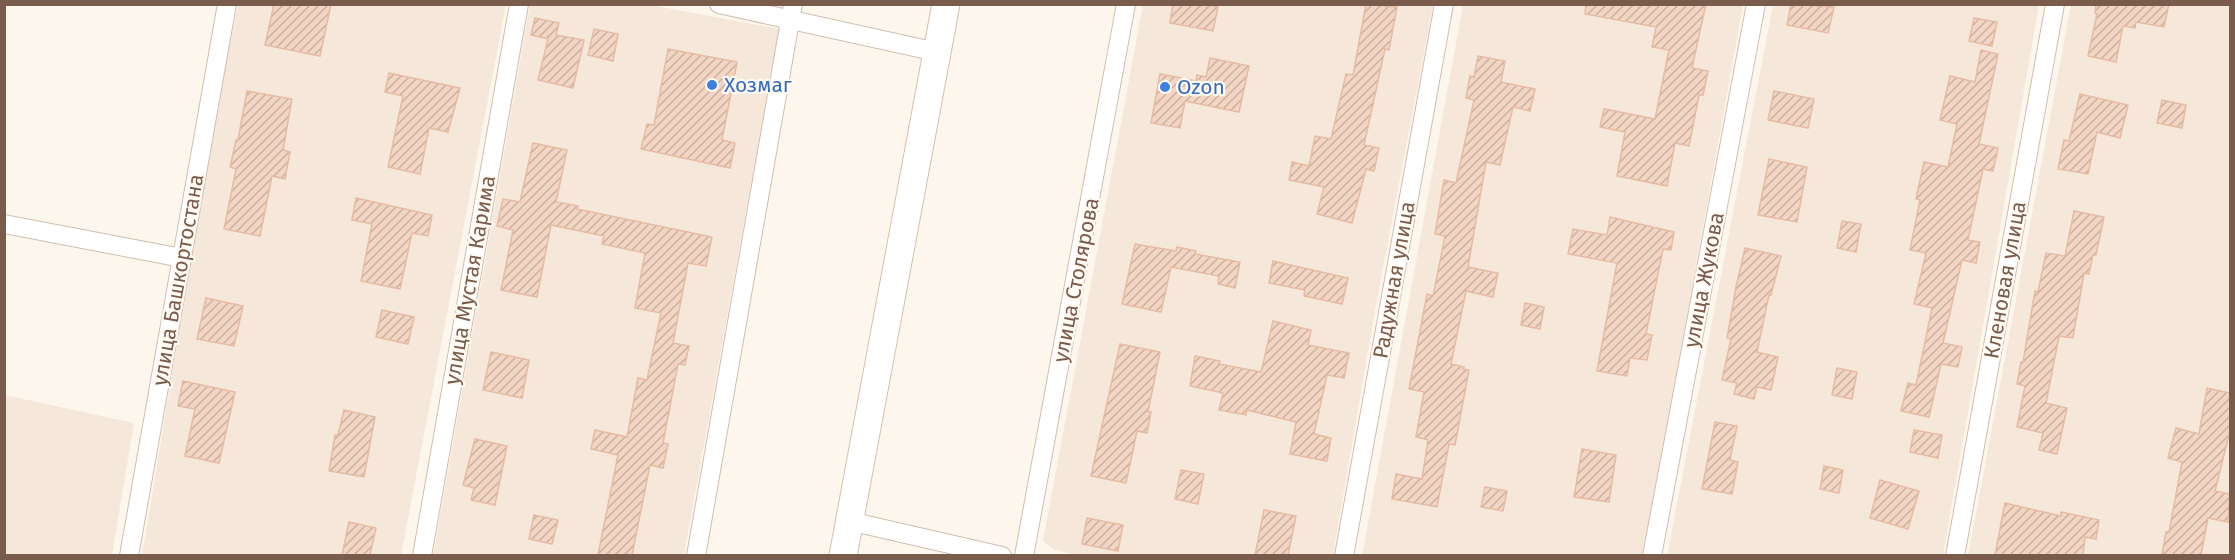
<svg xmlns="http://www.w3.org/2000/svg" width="2235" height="560" font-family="'Fira Sans',sans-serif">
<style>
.residential{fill:#f5e8da}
.building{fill:url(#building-hatch);stroke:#e6bba3;stroke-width:1.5}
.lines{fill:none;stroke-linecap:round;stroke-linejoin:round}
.street-casing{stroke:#d1beb0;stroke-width:20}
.secondary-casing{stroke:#d6c0b0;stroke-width:29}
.street{stroke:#fff;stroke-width:18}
.secondary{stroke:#fff;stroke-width:27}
.shop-dot{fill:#3f7fe0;stroke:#fffaf3;stroke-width:2}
.labels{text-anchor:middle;stroke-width:4.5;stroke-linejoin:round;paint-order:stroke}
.shop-label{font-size:21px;fill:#366cbe;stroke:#fffaf3;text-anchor:start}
.street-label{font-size:21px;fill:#7a5c4d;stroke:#fffaf3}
</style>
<defs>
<pattern id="building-hatch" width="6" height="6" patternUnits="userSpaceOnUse" patternTransform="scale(1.5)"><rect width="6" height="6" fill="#f3d5c3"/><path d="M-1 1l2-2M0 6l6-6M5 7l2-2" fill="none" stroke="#cab0a1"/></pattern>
</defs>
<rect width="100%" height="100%" fill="#fdf6ec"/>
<g class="residential">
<path d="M 238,5 L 506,5 L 401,555 L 142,556 L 212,132 Z"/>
<path d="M 530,5 L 651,5 L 779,29 L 684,555 L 433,556 Z"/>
<path d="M 1143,5 L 1433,5 L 1376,305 L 1333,555 L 1081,556 L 1055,550 L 1043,541 Z"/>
<path d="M 1463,5 L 1743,5 L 1644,555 L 1362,556 Z"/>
<path d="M 1773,5 L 2039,5 L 1943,555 L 1667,556 Z"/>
<path d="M 2071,5 L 2230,5 L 2230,555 L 1968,556 Z"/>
<path d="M 5,395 L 134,423 L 112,555 L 5,555 Z"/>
</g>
<g class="building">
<path d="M 274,4 L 331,4 L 320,56 L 265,45 Z"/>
<path d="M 1173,4 L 1203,4 L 1218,7 L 1213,31 L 1170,23 Z"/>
<path d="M 1366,4 L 1397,7 L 1389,50 L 1385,49 L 1364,145 L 1379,148 L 1374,171 L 1366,169 L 1352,223 L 1317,214 L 1324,187 L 1289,180 L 1292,162 L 1309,166 L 1315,136 L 1331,139 L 1346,74 L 1353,75 Z"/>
<path d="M 1586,4 L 1706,4 L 1692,68 L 1708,71 L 1703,95 L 1699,95 L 1689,146 L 1675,143 L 1667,186 L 1617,176 L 1625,132 L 1600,127 L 1604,109 L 1655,119 L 1669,50 L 1652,47 L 1656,27 L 1585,14 Z"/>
<path d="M 1791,4 L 1834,7 L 1828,33 L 1787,25 Z"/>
<path d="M 2096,4 L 2169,4 L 2164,27 L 2136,22 L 2135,28 L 2123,26 L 2116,62 L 2088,56 L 2097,14 L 2095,13 Z"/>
<path d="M 535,18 L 559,23 L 556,35 L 584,40 L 573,88 L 538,80 L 548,39 L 531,35 Z"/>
<path d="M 1974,18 L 1997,22 L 1992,46 L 1969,41 Z"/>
<path d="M 594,29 L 618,34 L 613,61 L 588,55 Z"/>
<path d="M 668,49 L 737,62 L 722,140 L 735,143 L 730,168 L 641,149 L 647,124 L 654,125 Z"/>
<path d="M 1981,50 L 1998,54 L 1979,144 L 1998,148 L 1993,171 L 1983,169 L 1968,240 L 1980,242 L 1976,263 L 1962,260 L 1943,343 L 1962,347 L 1958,367 L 1941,364 L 1929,417 L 1901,411 L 1908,383 L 1916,385 L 1932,308 L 1914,304 L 1926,253 L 1910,250 L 1920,200 L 1916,199 L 1924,162 L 1948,167 L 1957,124 L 1940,120 L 1950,76 L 1975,82 Z"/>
<path d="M 1478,56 L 1505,61 L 1501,82 L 1535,89 L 1530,111 L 1513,107 L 1500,165 L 1486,162 L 1468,267 L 1498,273 L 1493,297 L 1466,291 L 1451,364 L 1464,367 L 1463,369 L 1469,370 L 1455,445 L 1449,444 L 1437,507 L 1392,499 L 1396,474 L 1422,479 L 1428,440 L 1416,437 L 1424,392 L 1409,389 L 1427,294 L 1433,296 L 1445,236 L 1435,234 L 1444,180 L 1456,183 L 1474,100 L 1466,98 L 1470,76 L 1474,77 Z"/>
<path d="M 1210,58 L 1249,66 L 1239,112 L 1185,101 L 1180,128 L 1151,123 L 1160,74 L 1196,81 L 1197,75 L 1206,77 Z"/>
<path d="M 389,73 L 460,88 L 448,132 L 429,128 L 420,174 L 388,167 L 403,96 L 385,92 Z"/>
<path d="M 247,91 L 292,99 L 283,150 L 290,152 L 285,179 L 272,176 L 260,236 L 224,229 L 236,169 L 230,167 L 236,140 L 238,140 Z"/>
<path d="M 1774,91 L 1814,99 L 1808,128 L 1768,120 Z"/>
<path d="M 2080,94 L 2128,105 L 2120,138 L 2097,132 L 2088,174 L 2058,169 L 2064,140 L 2069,141 Z"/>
<path d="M 2162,100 L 2186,105 L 2182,128 L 2157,123 Z"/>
<path d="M 533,143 L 567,150 L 556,202 L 578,206 L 577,209 L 712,237 L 706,266 L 688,263 L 673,343 L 689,346 L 685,365 L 678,364 L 663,443 L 668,444 L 663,468 L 650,465 L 632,555 L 598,555 L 618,455 L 591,449 L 595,430 L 627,437 L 638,378 L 647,380 L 661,313 L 635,308 L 645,253 L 602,244 L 604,236 L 551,225 L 537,297 L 501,290 L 513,230 L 497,226 L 503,199 L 520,202 Z"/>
<path d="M 1769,159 L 1807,167 L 1797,222 L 1758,215 Z"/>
<path d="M 356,198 L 432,215 L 428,236 L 412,233 L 400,289 L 361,281 L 372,224 L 352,220 Z"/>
<path d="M 2074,211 L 2104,217 L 2096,255 L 2093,255 L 2089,274 L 2084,273 L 2073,338 L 2059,336 L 2046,403 L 2067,408 L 2057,454 L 2039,450 L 2043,433 L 2017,427 L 2025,386 L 2017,384 L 2021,362 L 2023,362 L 2035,291 L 2038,292 L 2046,253 L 2065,256 Z"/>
<path d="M 1610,217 L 1674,232 L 1671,250 L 1663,249 L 1646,334 L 1652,335 L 1647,360 L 1630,358 L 1627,376 L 1597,371 L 1617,263 L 1568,254 L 1573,229 L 1607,235 Z"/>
<path d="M 1842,221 L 1861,224 L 1856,252 L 1837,248 Z"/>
<path d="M 1135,244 L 1176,251 L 1177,247 L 1196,251 L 1195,254 L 1240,262 L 1235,288 L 1218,284 L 1219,276 L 1171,267 L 1161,312 L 1122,304 Z"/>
<path d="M 1745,248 L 1781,256 L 1771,295 L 1769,295 L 1757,352 L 1778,357 L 1771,390 L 1757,387 L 1754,399 L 1734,394 L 1737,383 L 1722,380 L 1731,339 L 1727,338 L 1736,287 Z"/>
<path d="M 1273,261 L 1348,278 L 1342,304 L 1304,296 L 1305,290 L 1269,283 Z"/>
<path d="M 206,298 L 243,306 L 234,346 L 197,339 Z"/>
<path d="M 1525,303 L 1544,307 L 1540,329 L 1521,325 Z"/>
<path d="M 382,310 L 414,317 L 408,344 L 376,337 Z"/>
<path d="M 1273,321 L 1311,330 L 1308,345 L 1349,353 L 1344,378 L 1327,375 L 1314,434 L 1331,438 L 1327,461 L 1290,454 L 1296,422 L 1247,410 L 1246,415 L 1219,410 L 1223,393 L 1190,386 L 1195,356 L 1220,361 L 1219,364 L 1261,372 Z"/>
<path d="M 1120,344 L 1160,352 L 1148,412 L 1151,412 L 1147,433 L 1137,431 L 1126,483 L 1091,476 Z"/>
<path d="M 491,352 L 529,360 L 522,398 L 483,390 Z"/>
<path d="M 1837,368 L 1857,372 L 1852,399 L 1832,395 Z"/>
<path d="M 183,381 L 235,392 L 219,463 L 185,456 L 195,409 L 178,406 Z"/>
<path d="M 2207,388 L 2230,393 L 2230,431 L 2215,491 L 2230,494 L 2228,522 L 2208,518 L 2201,555 L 2162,555 L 2166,532 L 2169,532 L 2182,462 L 2168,458 L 2176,428 L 2199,434 Z"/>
<path d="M 344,410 L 375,417 L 364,477 L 329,471 L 335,435 L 338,435 Z"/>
<path d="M 1715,422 L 1737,426 L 1730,460 L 1738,462 L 1732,494 L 1702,489 Z"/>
<path d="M 1914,430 L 1942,435 L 1938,458 L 1910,452 Z"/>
<path d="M 475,439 L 507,446 L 495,505 L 471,500 L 474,488 L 463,485 Z"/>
<path d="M 1582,449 L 1616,455 L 1609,502 L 1574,497 Z"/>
<path d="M 1824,466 L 1843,470 L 1839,493 L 1820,489 Z"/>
<path d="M 1181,470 L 1204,474 L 1198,504 L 1175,499 Z"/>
<path d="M 1880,480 L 1919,491 L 1908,529 L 1870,518 Z"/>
<path d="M 1485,487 L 1507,491 L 1503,511 L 1481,507 Z"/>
<path d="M 2005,503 L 2061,516 L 2061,512 L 2099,520 L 2096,539 L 2085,537 L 2083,555 L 1995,555 Z"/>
<path d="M 1264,510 L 1296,516 L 1288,555 L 1255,555 Z"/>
<path d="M 534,515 L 558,520 L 552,544 L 529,539 Z"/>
<path d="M 1087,518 L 1123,525 L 1118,551 L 1082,544 Z"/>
<path d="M 349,522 L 376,528 L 370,555 L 342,555 Z"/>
</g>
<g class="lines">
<g class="street-casing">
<g id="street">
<path d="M 719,4 L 937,52"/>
<path d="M 4,224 L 182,258"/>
<path d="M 849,521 L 1002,556"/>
<path d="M 129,556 L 227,4"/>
<path d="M 422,556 L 519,4"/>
<path d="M 696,556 L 793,4"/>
<path d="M 1024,556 L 1126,4"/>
<path d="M 1344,556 L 1444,4"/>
<path d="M 1652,556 L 1756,4"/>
<path d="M 1955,556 L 2055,4"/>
</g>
</g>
<g class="secondary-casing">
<path id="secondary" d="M 843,556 L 946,4"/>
</g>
<use href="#street" class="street"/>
<use href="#secondary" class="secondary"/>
</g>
<g class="shop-dot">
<circle cx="712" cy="85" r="6"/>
<circle cx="1165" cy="87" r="6"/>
</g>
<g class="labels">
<g class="shop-label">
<text x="724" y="92">Хозмаг</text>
<text x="1177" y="94">Ozon</text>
</g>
<g class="street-label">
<text transform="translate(178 280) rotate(-80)" y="7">улица Башкортостана</text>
<text transform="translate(470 280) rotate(-80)" y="7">улица Мустая Карима</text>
<text transform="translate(1076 280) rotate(-79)" y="7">улица Столярова</text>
<text transform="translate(1394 280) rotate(-80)" y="7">Радужная улица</text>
<text transform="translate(1704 280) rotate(-79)" y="7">улица Жукова</text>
<text transform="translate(2005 280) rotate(-80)" y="7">Кленовая улица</text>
</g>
</g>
<rect width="2235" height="560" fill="none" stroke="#7a5c4d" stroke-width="12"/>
</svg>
